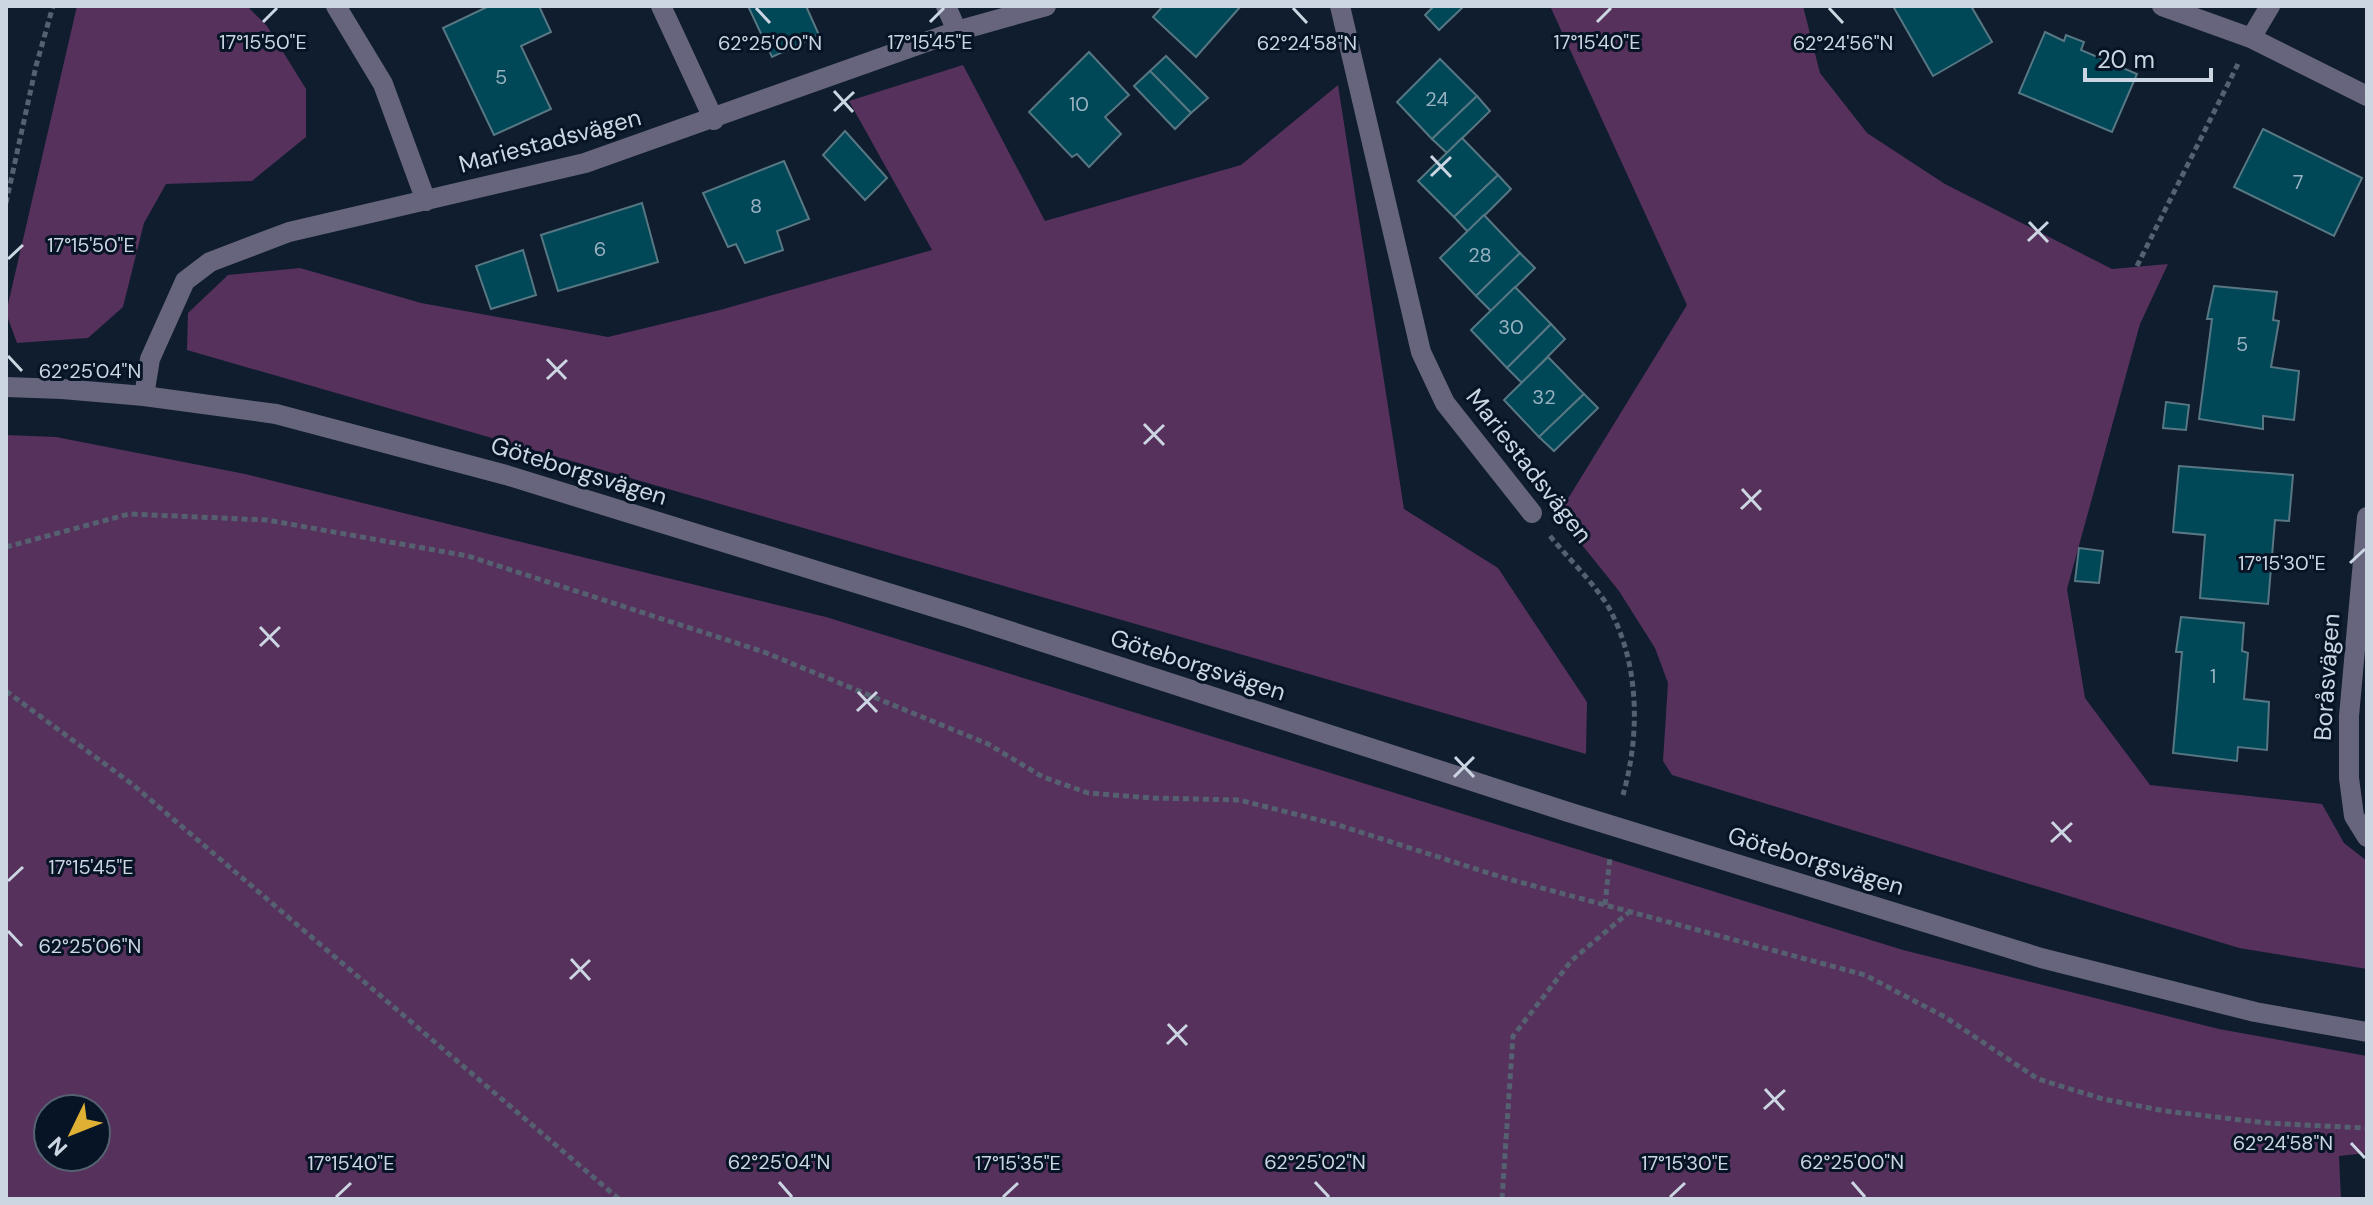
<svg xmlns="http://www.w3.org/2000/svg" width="2373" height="1205" font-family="'DM Sans',sans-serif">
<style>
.green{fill:#56315c;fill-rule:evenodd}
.building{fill:#004758;stroke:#577783;stroke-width:2}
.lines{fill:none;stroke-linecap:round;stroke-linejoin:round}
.path{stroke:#556171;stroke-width:5;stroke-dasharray:6 4;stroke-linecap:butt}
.minor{stroke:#66657d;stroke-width:20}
.ticks{fill:none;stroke:#ccd6e2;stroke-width:3}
.labels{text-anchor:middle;stroke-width:6;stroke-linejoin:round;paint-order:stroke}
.number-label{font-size:20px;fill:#99b2c0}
.street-label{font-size:24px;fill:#ccd6e2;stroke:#061425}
.ticks-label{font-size:20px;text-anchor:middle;fill:#ccd6e2;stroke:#061425;stroke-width:6;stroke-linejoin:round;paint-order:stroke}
</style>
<rect width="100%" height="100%" fill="#0f1d2f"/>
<g class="green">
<path d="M 77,6 L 247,6 L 267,26 L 306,89 L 306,137 L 252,181 L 166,184 L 144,223 L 123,307 L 88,338 L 17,343 L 6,313 Z"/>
<path d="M 1550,6 L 1803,6 L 1820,73 L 1867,133 L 1945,184 L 2112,269 L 2168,264 L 2140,324 L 2067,589 L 2085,698 L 2150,785 L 2322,804 L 2344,843 L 2367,861 L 2367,969 L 2239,948 L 1672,775 L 1663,761 L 1668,683 L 1655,648 L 1619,591 L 1558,515 L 1687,305 Z"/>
<path d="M 963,65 L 1045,221 L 1241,165 L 1338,85 L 1404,509 L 1498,568 L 1587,702 L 1586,754 L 187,350 L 188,313 L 228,275 L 300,268 L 421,303 L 608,337 L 720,310 L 932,250 L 849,101 Z"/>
<path d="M 6,435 L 56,437 L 245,474 L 826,617 L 1903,950 L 2219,1029 L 2367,1056 L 2367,1153 L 2339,1156 L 2341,1199 L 6,1199 ZM 96,1109 L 96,1157 L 48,1157 L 48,1109 Z"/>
</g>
<g class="building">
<path d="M 489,6 L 539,6 L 551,32 L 521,46 L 551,109 L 494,135 L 443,28 Z"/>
<path d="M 748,6 L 806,6 L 819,35 L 772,57 Z"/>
<path d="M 1163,6 L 1241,6 L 1196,57 L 1153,17 Z"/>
<path d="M 1434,6 L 1464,6 L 1439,30 L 1425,15 Z"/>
<path d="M 1893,6 L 1971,6 L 1992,42 L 1933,76 Z"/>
<path d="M 2045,32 L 2064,41 L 2066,35 L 2084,42 L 2081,50 L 2137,74 L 2112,132 L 2019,93 Z"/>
<path d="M 1089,52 L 1129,95 L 1105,117 L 1121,134 L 1089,167 L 1077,154 L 1072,157 L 1029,112 Z"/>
<path d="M 1166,56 L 1208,98 L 1191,113 L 1150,71 Z"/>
<path d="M 1440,59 L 1477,96 L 1432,139 L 1397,102 Z"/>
<path d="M 1150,71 L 1191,113 L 1175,129 L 1134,86 Z"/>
<path d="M 1477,96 L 1490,111 L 1447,153 L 1432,139 Z"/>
<path d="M 2263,129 L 2362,178 L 2334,236 L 2234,187 Z"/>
<path d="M 845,131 L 887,178 L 865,200 L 823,155 Z"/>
<path d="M 1462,138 L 1498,175 L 1454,217 L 1418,181 Z"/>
<path d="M 784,161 L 809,219 L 777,231 L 783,250 L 745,263 L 736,244 L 728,247 L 703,193 Z"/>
<path d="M 1498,175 L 1511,189 L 1468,232 L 1454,217 Z"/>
<path d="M 642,203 L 658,262 L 558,291 L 541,235 Z"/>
<path d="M 1484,215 L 1520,253 L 1476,296 L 1440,258 Z"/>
<path d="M 523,250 L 536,295 L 491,309 L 476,266 Z"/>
<path d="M 1520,253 L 1535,268 L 1491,311 L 1476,296 Z"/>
<path d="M 2214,286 L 2277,292 L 2273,320 L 2279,321 L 2271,367 L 2299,371 L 2294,420 L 2263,416 L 2263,429 L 2199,419 L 2212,319 L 2207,319 Z"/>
<path d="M 1515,287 L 1551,324 L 1507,368 L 1471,330 Z"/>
<path d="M 1551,324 L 1565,339 L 1522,383 L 1507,368 Z"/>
<path d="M 1548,357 L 1584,394 L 1539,437 L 1504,400 Z"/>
<path d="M 1584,394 L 1598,408 L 1554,451 L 1539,437 Z"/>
<path d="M 2166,402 L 2189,405 L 2186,430 L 2163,428 Z"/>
<path d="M 2179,466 L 2293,475 L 2289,521 L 2275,520 L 2268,604 L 2200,598 L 2205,535 L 2173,532 Z"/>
<path d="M 2079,548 L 2103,551 L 2099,583 L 2075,581 Z"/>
<path d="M 2181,617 L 2244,623 L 2242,651 L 2248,653 L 2244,699 L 2269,702 L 2267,750 L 2238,747 L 2237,761 L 2173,753 L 2182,652 L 2176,652 Z"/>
</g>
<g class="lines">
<g class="path">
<path d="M 6,203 L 36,66 L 53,6"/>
<path d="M 2137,266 L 2238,64"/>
<path d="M 1550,536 C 1567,557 1596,585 1609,608 C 1640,665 1640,735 1623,795"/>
<path d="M 6,547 L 129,514 L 267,520 L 468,556 L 764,652 L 988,744 L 1043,777 L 1088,793 L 1153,798 L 1239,800 L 1335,824 L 1501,877 L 1865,975 L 1945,1017 L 2038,1079 L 2103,1099 L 2165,1111 L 2267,1123 L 2367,1128"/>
<path d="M 6,691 L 132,784 L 619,1199"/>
<path d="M 1605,905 L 1610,856"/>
<path d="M 1502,1199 L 1513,1036 L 1572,960 L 1628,913"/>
</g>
<g class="minor">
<path d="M 336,6 L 383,84 L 426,201"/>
<path d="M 661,6 L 714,120"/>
<path d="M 946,6 L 957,31"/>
<path d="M 1340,6 L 1421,352 L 1445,403 L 1532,513"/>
<path d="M 2162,6 L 2251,38 L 2367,96"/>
<path d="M 2251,38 L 2270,6"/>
<path d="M 6,387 L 62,389 L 144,396 L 276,414 L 506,475 L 966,617 L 1568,812 L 2041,958 L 2255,1012 L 2367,1032"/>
<path d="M 144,396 L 150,359 L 185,281 L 210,262 L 289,232 L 585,163 L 957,31 L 1046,6"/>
<path d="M 2367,517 L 2349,716 L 2349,778 L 2354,816 L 2367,837"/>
</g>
</g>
<path class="ticks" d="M 756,8 L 770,23M 1293,8 L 1307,23M 1829,8 L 1843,23M 263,22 L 277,8M 930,22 L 944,8M 1597,22 L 1611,8M 834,91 L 853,112M 834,111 L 854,92M 1431,156 L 1451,177M 1431,176 L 1451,157M 2029,222 L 2048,242M 2028,241 L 2048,222M 8,259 L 23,245M 8,356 L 22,371M 547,359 L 566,379M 547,379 L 567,360M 1144,424 L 1164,445M 1144,444 L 1164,425M 1742,489 L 1761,510M 1741,509 L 1761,490M 2350,563 L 2365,549M 260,627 L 279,647M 260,646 L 280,627M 858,692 L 877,712M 857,711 L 877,692M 1455,757 L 1474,777M 1454,777 L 1474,757M 2052,822 L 2071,842M 2051,842 L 2072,823M 8,881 L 23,867M 8,931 L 22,946M 571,959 L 590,980M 570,979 L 590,960M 1168,1024 L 1187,1045M 1167,1044 L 1187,1025M 1765,1089 L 1784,1110M 1764,1109 L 1785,1090M 2351,1143 L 2365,1158M 779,1182 L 792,1197M 1315,1182 L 1329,1197M 1852,1182 L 1865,1197M 336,1197 L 351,1183M 1003,1197 L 1018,1183M 1670,1197 L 1685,1183"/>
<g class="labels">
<g class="number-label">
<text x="501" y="84">5</text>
<text x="1437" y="106">24</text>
<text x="1079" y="111">10</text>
<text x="2298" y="189">7</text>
<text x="756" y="213">8</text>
<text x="600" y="256">6</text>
<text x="1480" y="262">28</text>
<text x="1511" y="334">30</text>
<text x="2242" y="351">5</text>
<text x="1544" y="404">32</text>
<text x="2213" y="683">1</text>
</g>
<g class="street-label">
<text transform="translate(550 141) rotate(-15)" y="8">Mariestadsvägen</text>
<text transform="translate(1529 466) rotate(52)" y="8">Mariestadsvägen</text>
<text transform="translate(579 471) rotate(17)" y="8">Göteborgsvägen</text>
<text transform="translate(1198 665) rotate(18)" y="8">Göteborgsvägen</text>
<text transform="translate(2327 677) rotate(-86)" y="8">Boråsvägen</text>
<text transform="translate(1816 861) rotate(17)" y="8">Göteborgsvägen</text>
</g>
</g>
<g class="ticks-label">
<text x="263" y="49">17°15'50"E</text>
<text x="930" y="49">17°15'45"E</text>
<text x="1597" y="49">17°15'40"E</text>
<text x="770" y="50">62°25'00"N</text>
<text x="1307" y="50">62°24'58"N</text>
<text x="1843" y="50">62°24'56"N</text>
<text x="91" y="252">17°15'50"E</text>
<text x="90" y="378">62°25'04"N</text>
<text x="2282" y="570">17°15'30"E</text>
<text x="91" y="874">17°15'45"E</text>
<text x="90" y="953">62°25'06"N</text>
<text x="2283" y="1150">62°24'58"N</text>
<text x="779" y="1169">62°25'04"N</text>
<text x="1315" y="1169">62°25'02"N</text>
<text x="1852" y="1169">62°25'00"N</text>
<text x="351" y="1170">17°15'40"E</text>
<text x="1018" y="1170">17°15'35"E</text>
<text x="1685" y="1170">17°15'30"E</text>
</g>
<rect width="2373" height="1205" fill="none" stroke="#ccd6e2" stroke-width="16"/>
<g transform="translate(72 1133) rotate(227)"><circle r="38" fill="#061425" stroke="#556271" stroke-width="2"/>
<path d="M0-6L14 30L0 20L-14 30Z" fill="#e0b034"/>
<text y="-12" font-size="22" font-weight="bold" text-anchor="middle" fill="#ccd6e2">N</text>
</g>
<path d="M2085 68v12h126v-12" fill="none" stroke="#ccd6e2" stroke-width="4"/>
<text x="2097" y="68" font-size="24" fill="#ccd6e2" stroke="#061425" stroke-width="6" paint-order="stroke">20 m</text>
</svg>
